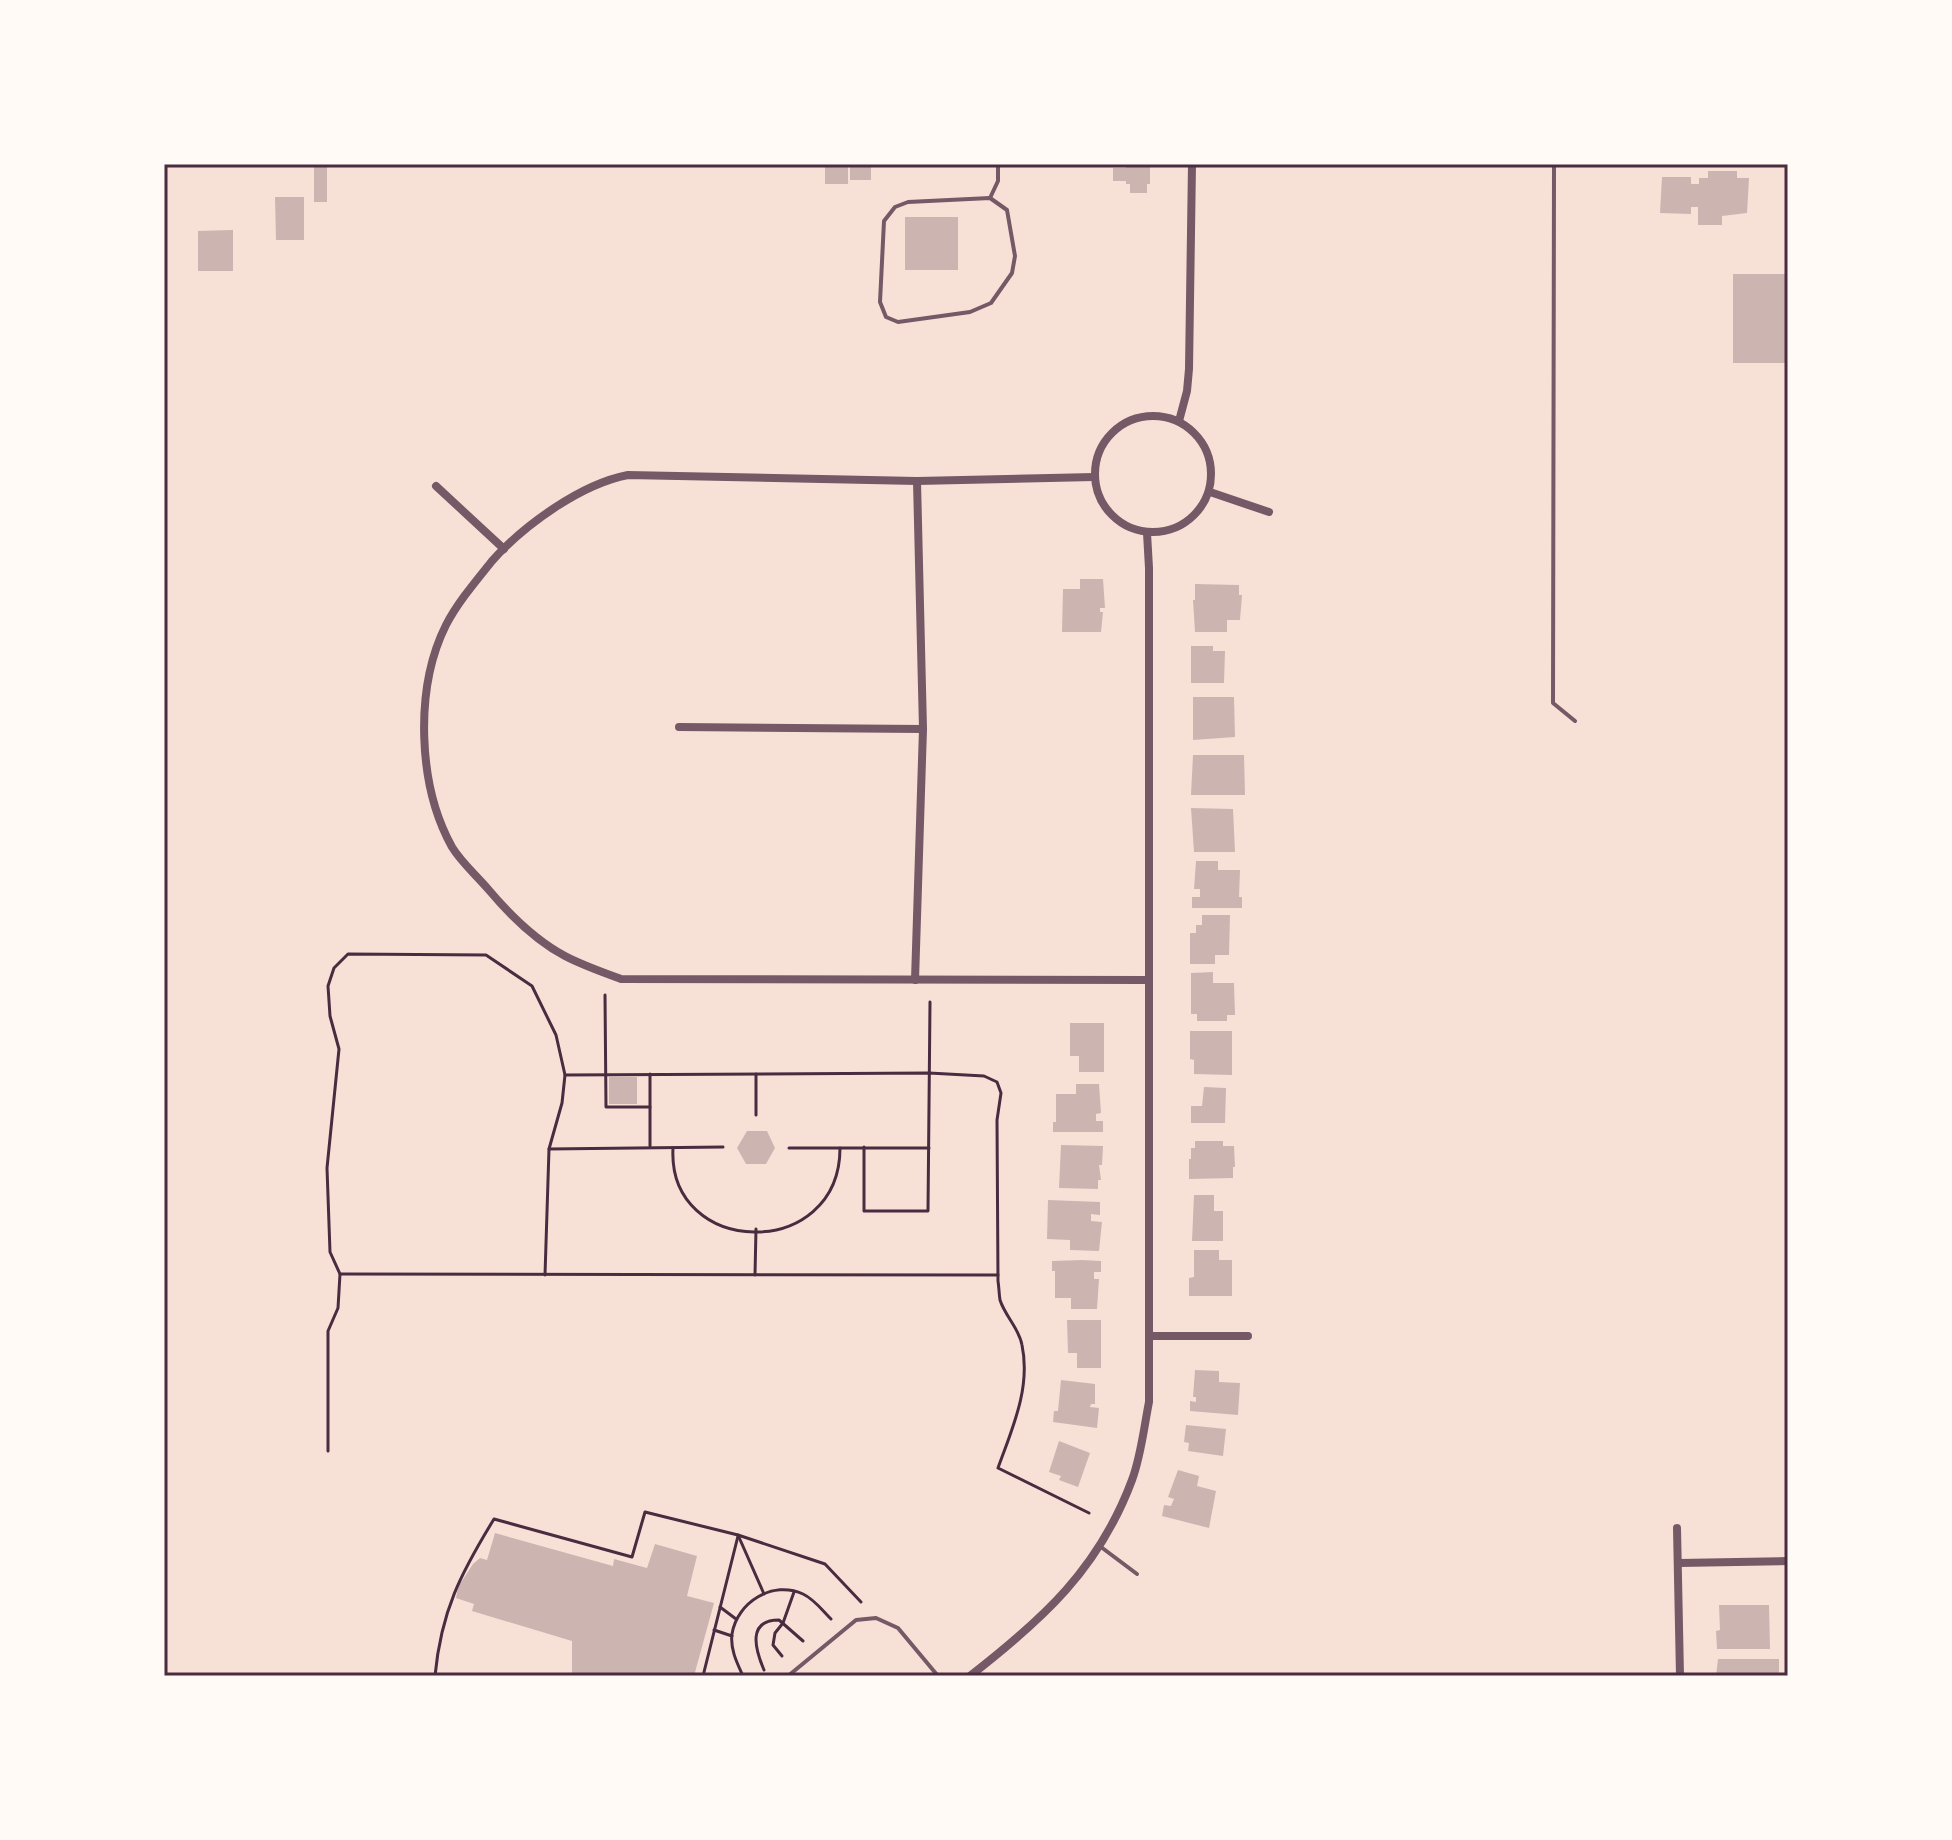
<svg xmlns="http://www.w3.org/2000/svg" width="1952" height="1840" font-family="Lato,sans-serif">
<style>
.building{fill:#ccb4b1}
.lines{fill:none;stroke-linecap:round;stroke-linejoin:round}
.path{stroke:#4a2c40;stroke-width:3}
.service{stroke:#755966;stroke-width:4}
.minor{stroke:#755966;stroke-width:8}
.neatline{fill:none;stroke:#4a2c40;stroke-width:3}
</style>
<rect width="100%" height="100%" fill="#f7e1d7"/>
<g class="building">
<rect x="314" y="164" width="13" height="38"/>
<rect x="825" y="164" width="23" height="20"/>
<rect x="850" y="164" width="21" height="16"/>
<path d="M 1126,164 L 1150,164 L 1150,184 L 1147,184 L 1147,193 L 1130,193 L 1130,184 L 1126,184 L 1126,181 L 1113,181 L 1113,168 L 1126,168 Z"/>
<path d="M 1708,171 L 1737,171 L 1737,178 L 1749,178 L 1747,213 L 1722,216 L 1722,225 L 1698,225 L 1698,207 L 1691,207 L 1691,214 L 1660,213 L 1662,177 L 1691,177 L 1691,184 L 1699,184 L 1699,178 L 1708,178 Z"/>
<path d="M 275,197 L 304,197 L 304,240 L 276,240 Z"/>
<rect x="905" y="217" width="53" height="53"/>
<path d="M 233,230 L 233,271 L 198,271 L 198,231 Z"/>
<rect x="1733" y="274" width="55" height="89"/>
<path d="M 1080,579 L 1103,579 L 1105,608 L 1100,608 L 1100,612 L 1103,612 L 1101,632 L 1062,632 L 1063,589 L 1080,589 Z"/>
<path d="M 1195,584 L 1239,585 L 1239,595 L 1242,595 L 1240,620 L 1227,620 L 1227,632 L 1195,632 L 1193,600 L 1195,600 Z"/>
<path d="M 1191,646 L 1213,646 L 1213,651 L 1225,651 L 1224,683 L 1191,683 Z"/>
<path d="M 1193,697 L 1234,697 L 1235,737 L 1193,740 Z"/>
<path d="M 1193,755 L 1244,755 L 1245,795 L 1191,795 Z"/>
<path d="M 1191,808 L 1233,809 L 1235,852 L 1194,852 Z"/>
<path d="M 1196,861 L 1218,861 L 1218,870 L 1240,870 L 1239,897 L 1242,897 L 1242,908 L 1192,908 L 1192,897 L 1200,897 L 1200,889 L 1194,889 Z"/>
<path d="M 1202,915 L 1230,915 L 1229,955 L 1215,955 L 1215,964 L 1190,964 L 1190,933 L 1196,933 L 1196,925 L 1202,925 Z"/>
<path d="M 1213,972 L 1213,983 L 1234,983 L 1235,1015 L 1227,1015 L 1227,1021 L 1197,1021 L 1197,1014 L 1191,1014 L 1191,973 Z"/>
<path d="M 1070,1023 L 1104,1023 L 1104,1072 L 1079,1072 L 1079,1056 L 1070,1056 Z"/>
<path d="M 1190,1031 L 1232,1031 L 1232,1075 L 1194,1074 L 1194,1060 L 1190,1059 Z"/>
<rect x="609" y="1077" width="28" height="27"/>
<path d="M 1076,1084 L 1099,1084 L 1101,1113 L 1096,1114 L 1096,1121 L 1103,1121 L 1103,1132 L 1053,1132 L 1053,1122 L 1056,1122 L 1056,1094 L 1076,1094 Z"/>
<path d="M 1204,1087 L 1226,1088 L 1225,1123 L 1191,1123 L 1191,1106 L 1202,1106 Z"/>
<path d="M 747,1131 L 767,1131 L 775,1148 L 766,1164 L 746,1164 L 737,1148 Z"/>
<path d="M 1195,1141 L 1223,1141 L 1223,1146 L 1234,1146 L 1235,1167 L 1233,1167 L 1233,1178 L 1189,1179 L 1189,1159 L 1191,1159 L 1191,1148 L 1195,1148 Z"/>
<path d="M 1061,1145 L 1103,1146 L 1102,1165 L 1099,1165 L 1101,1180 L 1098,1180 L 1098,1189 L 1059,1188 Z"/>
<path d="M 1194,1195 L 1214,1195 L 1214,1211 L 1223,1211 L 1223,1241 L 1192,1241 Z"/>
<path d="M 1048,1200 L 1100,1202 L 1100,1215 L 1091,1214 L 1091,1221 L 1102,1222 L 1099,1251 L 1070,1250 L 1070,1240 L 1047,1239 Z"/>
<path d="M 1194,1250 L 1219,1250 L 1219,1260 L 1232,1260 L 1232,1296 L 1189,1296 L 1189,1278 L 1194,1277 Z"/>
<path d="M 1082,1260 L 1101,1261 L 1101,1272 L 1094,1272 L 1094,1279 L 1099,1279 L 1097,1309 L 1071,1309 L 1071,1298 L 1055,1298 L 1055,1271 L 1052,1271 L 1052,1261 Z"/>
<path d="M 1067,1320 L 1101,1320 L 1101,1368 L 1077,1368 L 1077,1353 L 1068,1353 Z"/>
<path d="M 1195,1370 L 1219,1371 L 1219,1382 L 1240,1383 L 1238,1415 L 1190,1411 L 1190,1401 L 1196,1402 L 1196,1397 L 1193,1397 Z"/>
<path d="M 1061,1380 L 1095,1384 L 1095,1404 L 1091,1404 L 1090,1407 L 1099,1408 L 1097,1428 L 1053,1422 L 1054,1411 L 1058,1411 Z"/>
<path d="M 1186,1425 L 1226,1429 L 1223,1456 L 1188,1451 L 1189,1443 L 1184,1442 Z"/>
<path d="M 1059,1441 L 1090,1453 L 1078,1487 L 1059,1480 L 1061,1476 L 1049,1472 Z"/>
<path d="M 1178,1470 L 1199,1476 L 1197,1486 L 1216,1491 L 1209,1528 L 1162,1516 L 1164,1505 L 1171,1506 L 1174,1499 L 1168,1497 Z"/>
<path d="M 495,1533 L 613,1566 L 614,1559 L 647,1568 L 655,1544 L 697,1556 L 687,1596 L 714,1603 L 694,1676 L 572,1676 L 572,1641 L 472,1611 L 474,1604 L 456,1598 L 458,1587 L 473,1564 L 480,1558 L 487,1560 Z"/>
<path d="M 1719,1605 L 1769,1605 L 1770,1649 L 1717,1649 L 1716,1631 L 1720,1630 Z"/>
<path d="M 1718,1659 L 1779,1659 L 1779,1675 L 1716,1676 Z"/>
</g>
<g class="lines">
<g class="path">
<path d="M 605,995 L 606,1107 L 650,1107"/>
<path d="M 565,1075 L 929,1073 L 984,1076 L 997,1082 L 1001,1093 L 997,1120 L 998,1281 C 999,1287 999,1294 1000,1300 C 1005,1316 1019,1328 1022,1345 C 1031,1388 1012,1429 998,1468 L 1089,1513"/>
<path d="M 756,1115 L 756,1074"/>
<path d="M 650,1146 L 650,1074"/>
<path d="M 864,1147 L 864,1211 L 928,1211 L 930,1002"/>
<path d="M 673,1148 C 667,1258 840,1262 840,1148"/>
<path d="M 789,1148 L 929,1148"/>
<path d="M 549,1149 L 723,1147"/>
<path d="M 340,1274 L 998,1275"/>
<path d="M 755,1275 L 756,1229"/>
<path d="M 328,1451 L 328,1331 L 338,1308 L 340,1274 L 330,1252 L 327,1168 L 339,1049 L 330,1016 L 328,986 L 334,968 L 348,954 L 486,955 L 532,986 L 556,1035 L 565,1075 L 562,1103 L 549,1149 L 545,1275"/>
<path d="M 738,1535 L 764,1594"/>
<path d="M 720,1607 L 736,1619"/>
<path d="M 714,1630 L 732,1636"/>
<path d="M 782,1656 L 773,1645 L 775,1633 L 783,1623 L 794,1592"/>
<path d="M 764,1670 C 755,1649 747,1620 779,1620 L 803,1641"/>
<path d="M 435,1676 C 441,1611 461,1573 494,1519 L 632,1557 L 645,1512 L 738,1535 L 825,1564 L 861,1602"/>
<path d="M 703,1676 L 738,1536"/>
<path d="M 743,1676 C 737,1663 730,1649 732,1634 C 737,1602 773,1580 803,1594 C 814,1599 823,1611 831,1619"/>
</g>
<g class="service">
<path d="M 1554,164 L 1553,703 L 1575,721"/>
<path d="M 990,198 L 1007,210 L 1015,256 L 1012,273 L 991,303 L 970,312 L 898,322 L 886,317 L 880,302 L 884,221 L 895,207 L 908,202 Z"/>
<path d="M 990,198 L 998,181 L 998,164"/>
<path d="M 1101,1547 L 1137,1574"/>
<path d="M 788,1676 L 856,1620 L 876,1618 L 898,1628 L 938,1676"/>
</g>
<g class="minor">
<circle cx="1153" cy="474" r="58"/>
<path d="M 1179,421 L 1187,391 L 1189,369 L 1192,164"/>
<path d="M 1094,477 L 917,481 L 628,475 C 581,484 524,525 492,561 C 476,581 458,602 446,625 C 414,689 418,786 452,847 C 461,862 476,875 488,889 C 509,914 535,940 565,956 C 582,965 602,972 621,979 L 1149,980"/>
<path d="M 436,486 L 504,549"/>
<path d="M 1210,492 L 1269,512"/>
<path d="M 679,727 L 923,729"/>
<path d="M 915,980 L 923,729 L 917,481"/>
<path d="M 1149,1336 L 1248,1336"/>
<path d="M 1677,1528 L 1680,1676"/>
<path d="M 1679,1563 L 1788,1561"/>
<path d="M 970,1676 C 1042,1620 1099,1569 1132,1480 C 1141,1456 1144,1427 1149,1402 L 1149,568 L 1147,533"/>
</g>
</g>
<rect width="1952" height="1840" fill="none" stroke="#fffaf5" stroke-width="332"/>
<rect x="166" y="166" width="1620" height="1508" class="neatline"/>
</svg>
